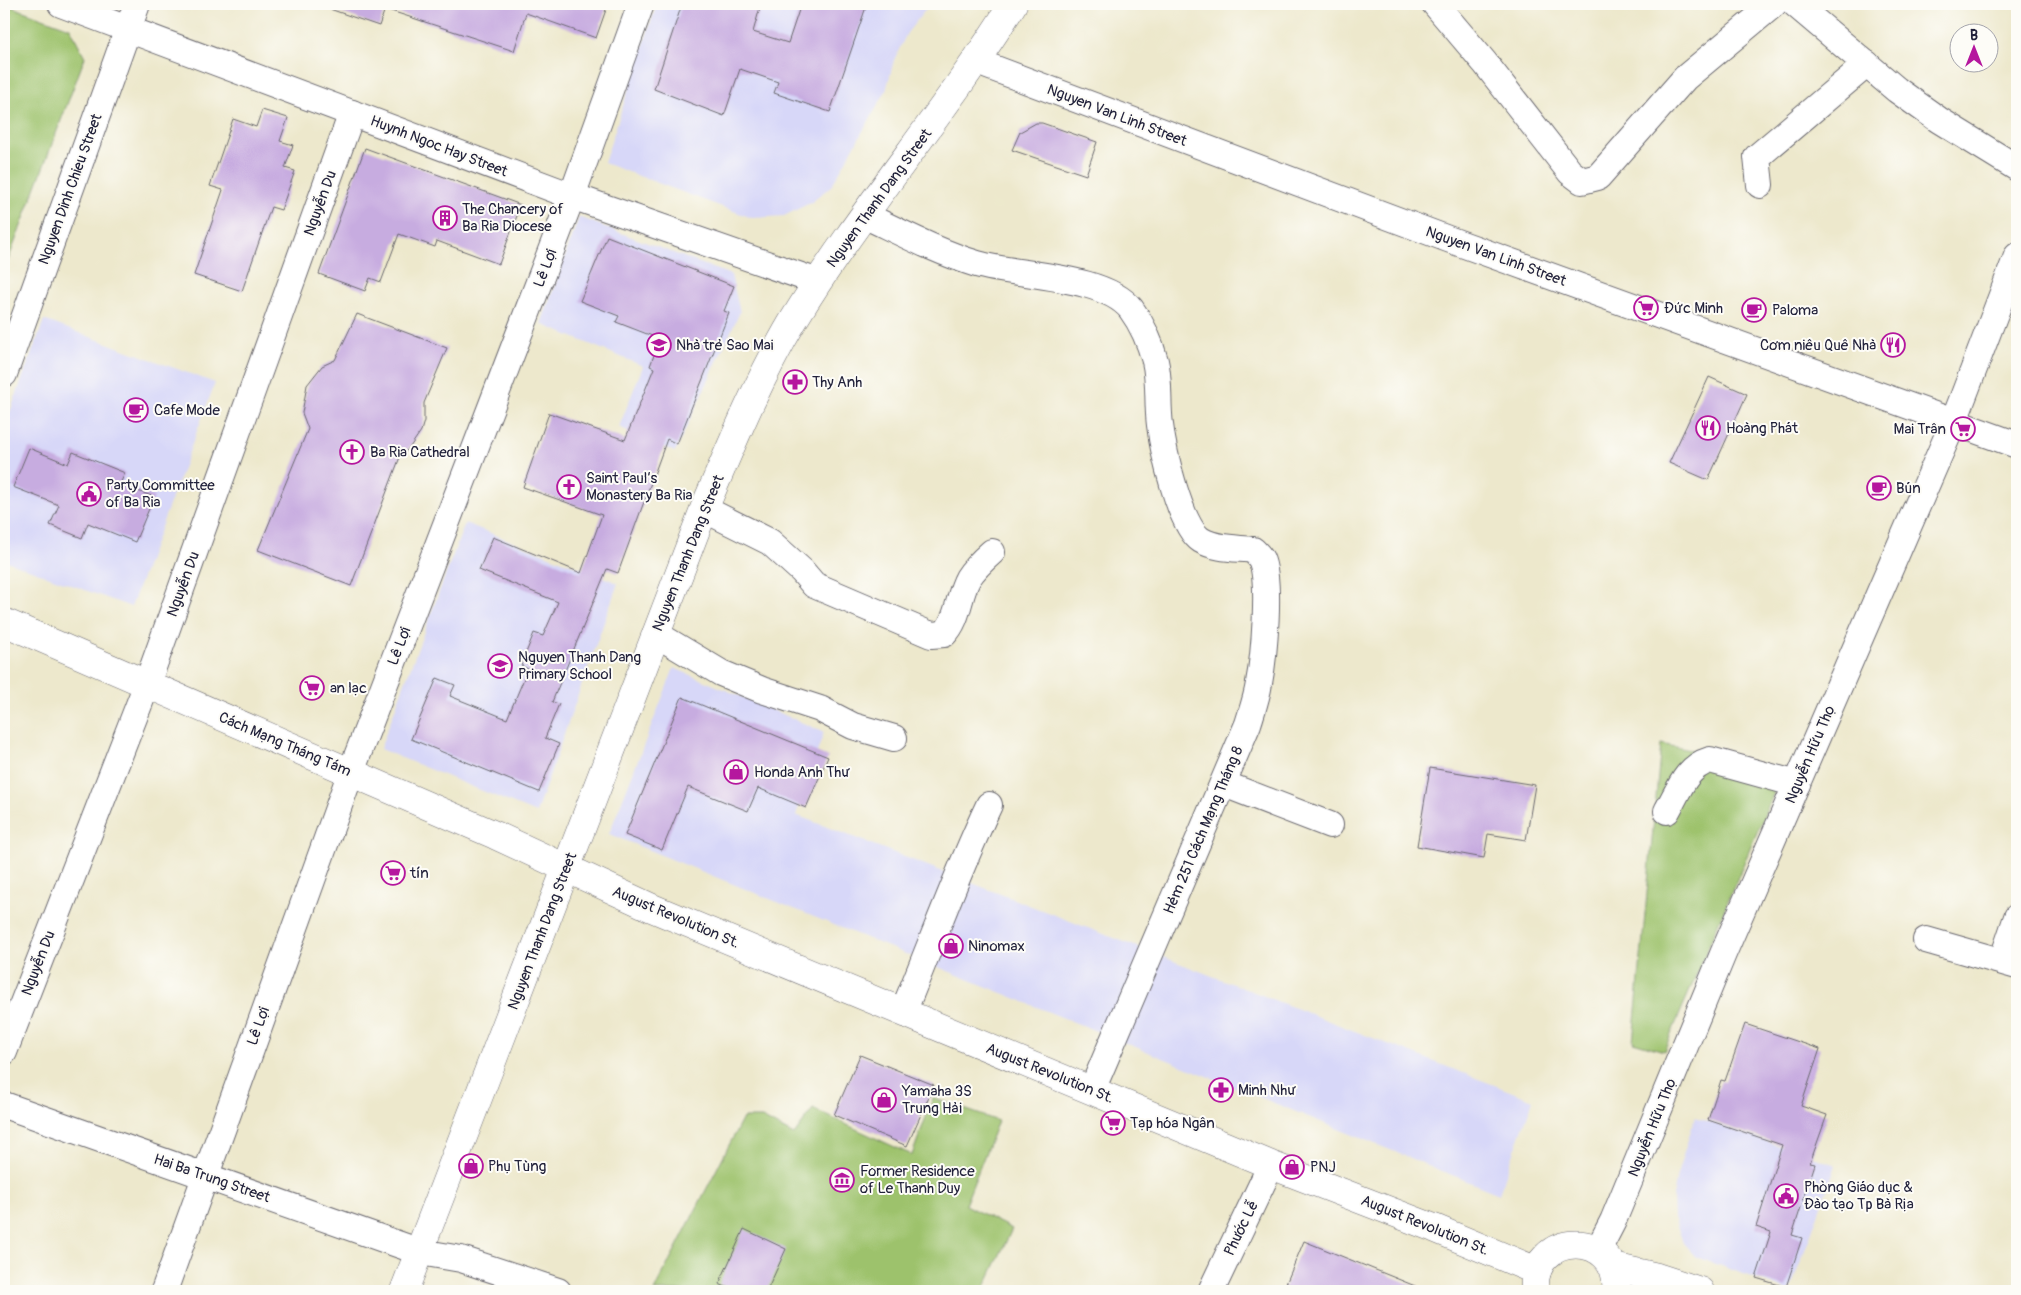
<svg xmlns="http://www.w3.org/2000/svg" width="2021" height="1295" font-family="Pangolin,sans-serif">
<style>
.built{fill:#d7d7f8}
.green{fill:#9dc26c;stroke:#607254}
.building{fill:#c7ace0}
.lines{fill:none;stroke-linecap:round;stroke-linejoin:round}
.minor-casing{stroke:#69676e;stroke-width:28}
.major-casing{stroke:#69676e;stroke-width:29}
.minor{stroke:#fff;stroke-width:26}
.major{stroke:#fff;stroke-width:28}
.labels{text-anchor:middle;stroke-width:4;stroke-linejoin:round;paint-order:stroke}
.street-label{font-size:15px;fill:#22223b;stroke:#fdfcf7}
.poi-label{font-size:15px;fill:#22223b;stroke:#fdfcf7;text-anchor:start}
</style>
<rect width="100%" height="100%" fill="#fdfcf7"/>
<filter id="ink" filterUnits="userSpaceOnUse"><feTurbulence type="fractalNoise" baseFrequency=".02" numOctaves="2"/><feDisplacementMap in="SourceGraphic" scale="10" xChannelSelector="R" yChannelSelector="G"/><feConvolveMatrix kernelMatrix="1 2 1 2 8 2 1 2 1" color-interpolation-filters="sRGB"/></filter>
<filter id="wash" filterUnits="userSpaceOnUse"><feTurbulence type="fractalNoise" baseFrequency=".0096" numOctaves="4" result="noise"/><feDisplacementMap in="SourceGraphic" scale="20" xChannelSelector="R" yChannelSelector="G"/><feGaussianBlur stdDeviation="1.12" result="paint"/><feColorMatrix in="noise" values="0 0 0 0 0 0 0 0 0 0 0 0 0 0 0 0 0 1.4 0 .05"/><feComposite in="paint" operator="in"/></filter>
<g filter="url(#wash)">
<rect width="100%" height="100%" fill="#ede8cc"/>
<g class="built">
<path d="M 657,4 L 930,4 L 907,33 L 894,60 L 886,91 L 832,185 L 812,202 L 784,216 L 752,218 L 604,163 Z"/>
<path d="M 579,217 L 731,275 L 740,312 L 675,452 L 619,427 L 643,366 L 541,324 Z"/>
<path d="M 44,320 L 215,383 L 131,607 L 4,560 L 4,428 Z"/>
<path d="M 465,523 L 618,583 L 536,813 L 380,749 Z"/>
<path d="M 674,668 L 824,732 L 796,815 L 1533,1100 L 1499,1194 L 609,834 Z"/>
<path d="M 1695,1117 L 1836,1165 L 1790,1291 L 1696,1257 L 1683,1243 L 1674,1217 L 1673,1197 L 1677,1175 Z"/>
</g>
<g class="green">
<path d="M 4,4 L 70,28 L 85,57 L 4,271 Z"/>
<path d="M 1661,744 L 1784,769 L 1664,1051 L 1633,1042 Z"/>
<path d="M 933,1098 L 998,1121 L 965,1205 L 1012,1229 L 983,1291 L 654,1291 L 743,1118 L 762,1118 L 794,1135 L 813,1109 L 912,1155 Z"/>
</g>
<g id="blocks">
<g class="building">
<path d="M 324,4 L 608,4 L 596,38 L 526,13 L 514,51 L 385,9 L 379,26 L 324,7 Z"/>
<path d="M 682,4 L 761,4 L 753,32 L 788,43 L 801,4 L 867,4 L 830,112 L 774,93 L 778,82 L 740,69 L 724,116 L 654,89 Z"/>
<path d="M 262,110 L 288,118 L 280,141 L 293,145 L 285,168 L 295,171 L 281,210 L 271,207 L 242,291 L 194,275 L 223,190 L 210,186 L 233,119 L 256,127 Z"/>
<path d="M 1036,123 L 1042,123 L 1097,142 L 1086,175 L 1012,150 L 1020,132 Z"/>
<path d="M 365,148 L 521,205 L 499,264 L 437,241 L 435,247 L 399,234 L 381,282 L 370,278 L 365,291 L 319,274 Z"/>
<path d="M 607,236 L 734,286 L 724,311 L 729,313 L 677,444 L 667,439 L 618,573 L 607,569 L 552,702 L 559,704 L 545,738 L 559,744 L 539,792 L 411,739 L 437,678 L 455,685 L 450,696 L 507,719 L 528,669 L 521,665 L 534,633 L 543,636 L 558,602 L 479,570 L 493,537 L 581,573 L 602,515 L 523,487 L 549,413 L 625,440 L 654,368 L 650,366 L 660,339 L 616,322 L 619,316 L 580,301 Z"/>
<path d="M 357,314 L 447,348 L 424,403 L 424,421 L 421,431 L 410,447 L 400,457 L 351,586 L 258,550 L 308,429 L 302,413 L 307,385 L 322,366 L 335,360 Z"/>
<path d="M 1709,377 L 1747,394 L 1708,480 L 1669,463 Z"/>
<path d="M 29,448 L 68,464 L 73,452 L 125,473 L 120,484 L 154,497 L 135,542 L 88,523 L 82,538 L 50,525 L 59,505 L 13,487 Z"/>
<path d="M 682,697 L 828,757 L 806,808 L 758,788 L 748,811 L 688,787 L 662,850 L 625,835 Z"/>
<path d="M 1430,768 L 1535,785 L 1526,840 L 1488,834 L 1484,858 L 1417,846 Z"/>
<path d="M 1745,1024 L 1820,1049 L 1801,1106 L 1827,1115 L 1810,1163 L 1815,1164 L 1792,1235 L 1802,1238 L 1786,1287 L 1756,1278 L 1771,1232 L 1756,1227 L 1782,1145 L 1708,1120 L 1721,1080 L 1725,1081 Z"/>
<path d="M 860,1055 L 934,1085 L 907,1146 L 834,1115 Z"/>
<path d="M 744,1229 L 786,1249 L 767,1291 L 735,1291 L 719,1284 Z"/>
<path d="M 1304,1241 L 1425,1290 L 1425,1291 L 1283,1291 Z"/>
</g>
</g>
</g>
<g filter="url(#ink)">
<use href="#blocks" fill-opacity="0" stroke="#69676e" stroke-width="1"/>
<g class="lines">
<g class="minor-casing">
<g id="minor">
<path d="M 61,4 L 572,196 L 818,282"/>
<path d="M 1435,4 L 1485,63 L 1570,172 L 1582,181 L 1598,177 L 1685,78 L 1774,4"/>
<path d="M 1795,4 L 1897,90 L 1939,120 L 2017,168"/>
<path d="M 977,62 L 1448,239 L 2017,445"/>
<path d="M 1760,185 L 1757,157 L 1867,64"/>
<path d="M 866,216 C 902,233 938,252 977,264 C 1017,276 1104,275 1131,309 C 1142,324 1150,342 1155,361 C 1160,381 1157,403 1160,425 C 1163,450 1180,527 1201,540 C 1216,549 1237,548 1253,550 C 1255,552 1259,556 1261,559 C 1271,581 1264,657 1259,683 C 1257,697 1252,711 1248,724 L 1092,1090"/>
<path d="M 4,374 L 137,4"/>
<path d="M 704,509 L 770,542 L 802,571 L 814,585 L 931,635 L 944,634 C 959,619 958,596 968,578 C 975,567 983,560 992,552"/>
<path d="M 656,634 L 721,673 L 762,690 L 820,709 L 853,726 L 894,738"/>
<path d="M 1224,784 L 1330,825"/>
<path d="M 1667,811 C 1679,790 1686,767 1710,760 L 1797,784"/>
<path d="M 1926,940 L 2017,966"/>
<path d="M 2002,961 L 2017,917"/>
<path d="M 903,1012 C 932,943 957,872 989,805"/>
<path d="M 4,1052 L 147,684 L 352,113"/>
<path d="M 4,1105 L 420,1252 L 461,1259 L 558,1291"/>
<path d="M 1598,1250 L 1613,1221 L 1723,954 L 1954,421 L 2017,256"/>
<path d="M 164,1291 L 351,772 L 572,196 L 641,4"/>
<path d="M 1211,1291 L 1271,1165"/>
</g>
</g>
<g class="major-casing">
<g id="major">
<path d="M 4,622 L 495,835 L 652,908 L 1271,1165 L 1434,1228 L 1537,1271"/>
<path d="M 1613,1267 L 1657,1277 L 1700,1291"/>
<path d="M 404,1291 L 704,509 C 731,446 758,380 793,321 C 860,211 945,113 1013,4"/>
<path d="M 1535,1291 C 1530,1229 1622,1229 1616,1291"/>
</g>
</g>
<use href="#minor" class="minor"/>
<use href="#major" class="major"/>
</g>
</g>
<defs>
<g id="building-ring" transform="scale(1.25)"><circle r="9.5" fill="#fdfcf7" stroke="#b5179e" stroke-width="1.5"/><path d="M-4-6H4V6H1V3H-1V6H-4ZM-2.5-4.3h1.7v1.8h-1.7ZM.8-4.3h1.7v1.8H.8ZM-2.5-1h1.7V.8h-1.7ZM.8-1h1.7V.8H.8Z" fill="#b5179e"/></g>
<g id="supermarket-ring" transform="scale(1.25)"><circle r="9.5" fill="#fdfcf7" stroke="#b5179e" stroke-width="1.5"/><path d="M-6-5.5h2.5l.6 2H6L4.5 2H-2.5L-4.4-4H-6ZM-1.5 3.2a1.3 1.3 0 1 0 .1 0ZM3 3.2a1.3 1.3 0 1 0 .1 0Z" fill="#b5179e"/></g>
<g id="cafe-ring" transform="scale(1.25)"><circle r="9.5" fill="#fdfcf7" stroke="#b5179e" stroke-width="1.5"/><path d="M-5.5-4.5H6V0H3Q3 3.5 0 3.5H-2.5Q-5.5 3.5-5.5 0ZM3-3.2v2h1.7v-2ZM-6 4.5H4V6H-6Z" fill="#b5179e"/></g>
<g id="school-ring" transform="scale(1.25)"><circle r="9.5" fill="#fdfcf7" stroke="#b5179e" stroke-width="1.5"/><path d="M0-5L7-2L0 1L-7-2ZM-4 1L0 2.5L4 1V4Q0 6-4 4Z" fill="#b5179e"/></g>
<g id="restaurant-ring" transform="scale(1.25)"><circle r="9.5" fill="#fdfcf7" stroke="#b5179e" stroke-width="1.5"/><path d="M-5-6h1v4h1v-4h1v4h1v-4h1v5L-1.5 .5V6h-2V.5L-5-1ZM5-6V6H3V1.5H1.5Q1.5-4 5-6Z" fill="#b5179e"/></g>
<g id="pharmacy-ring" transform="scale(1.25)"><circle r="9.5" fill="#fdfcf7" stroke="#b5179e" stroke-width="1.5"/><path d="M-2-6h4v4h4v4h-4v4h-4v-4h-4v-4h4Z" fill="#b5179e"/></g>
<g id="church-ring" transform="scale(1.25)"><circle r="9.5" fill="#fdfcf7" stroke="#b5179e" stroke-width="1.5"/><path d="M-1.2-6h2.4v3.5h3.3v2.4h-3.3V6h-2.4V-.1h-3.3v-2.4h3.3Z" fill="#b5179e"/></g>
<g id="civic-ring" transform="scale(1.25)"><circle r="9.5" fill="#fdfcf7" stroke="#b5179e" stroke-width="1.5"/><path d="M-.6-6.5H3V-4.5H.6V-3L4-1V1h2V6H-6V1h2V-1L-.6-3ZM-1.2 2.5V6h2.4V2.5Z" fill="#b5179e"/></g>
<g id="shop-ring" transform="scale(1.25)"><circle r="9.5" fill="#fdfcf7" stroke="#b5179e" stroke-width="1.5"/><path d="M-5-2.5h2.3a2.7 3.5 0 0 1 5.4 0H5L5.5 6h-11ZM-1.5-2.5h3a1.5 2.3 0 0 0-3 0Z" fill="#b5179e"/></g>
<g id="museum-ring" transform="scale(1.25)"><circle r="9.5" fill="#fdfcf7" stroke="#b5179e" stroke-width="1.5"/><path d="M0-6L6-3V-2H-6V-3ZM-5-1h2V3h-2ZM-1-1h2V3h-2ZM3-1h2V3H3ZM-6 4H6V6H-6Z" fill="#b5179e"/></g>
</defs>
<g fill-rule="evenodd">
<use href="#building-ring" x="445" y="218"/>
<use href="#supermarket-ring" x="1646" y="308"/>
<use href="#cafe-ring" x="1754" y="310"/>
<use href="#school-ring" x="659" y="345"/>
<use href="#restaurant-ring" x="1893" y="345"/>
<use href="#pharmacy-ring" x="795" y="382"/>
<use href="#cafe-ring" x="136" y="410"/>
<use href="#restaurant-ring" x="1708" y="428"/>
<use href="#supermarket-ring" x="1963" y="429"/>
<use href="#church-ring" x="352" y="452"/>
<use href="#church-ring" x="569" y="487"/>
<use href="#cafe-ring" x="1879" y="488"/>
<use href="#civic-ring" x="89" y="494"/>
<use href="#school-ring" x="500" y="666"/>
<use href="#supermarket-ring" x="312" y="688"/>
<use href="#shop-ring" x="736" y="772"/>
<use href="#supermarket-ring" x="393" y="873"/>
<use href="#shop-ring" x="951" y="946"/>
<use href="#pharmacy-ring" x="1221" y="1090"/>
<use href="#shop-ring" x="884" y="1100"/>
<use href="#supermarket-ring" x="1113" y="1123"/>
<use href="#shop-ring" x="471" y="1166"/>
<use href="#shop-ring" x="1292" y="1167"/>
<use href="#museum-ring" x="842" y="1180"/>
<use href="#civic-ring" x="1786" y="1196"/>
</g>
<g class="labels">
<g class="street-label">
<text transform="translate(1117 115) rotate(21)" y="5">Nguyen Van Linh Street</text>
<text transform="translate(439 146) rotate(21)" y="5">Huynh Ngoc Hay Street</text>
<text transform="translate(70 189) rotate(-70)" y="5">Nguyen Dinh Chieu Street</text>
<text transform="translate(879 198) rotate(-54)" y="5">Nguyen Thanh Dang Street</text>
<text transform="translate(320 203) rotate(-70)" y="5">Nguyễn Du</text>
<text transform="translate(1496 256) rotate(20)" y="5">Nguyen Van Linh Street</text>
<text transform="translate(545 268) rotate(-69)" y="5">Lê Lợi</text>
<text transform="translate(688 553) rotate(-68)" y="5">Nguyen Thanh Dang Street</text>
<text transform="translate(183 584) rotate(-70)" y="5">Nguyễn Du</text>
<text transform="translate(399 646) rotate(-69)" y="5">Lê Lợi</text>
<text transform="translate(285 744) rotate(23)" y="5">Cách Mạng Tháng Tám</text>
<text transform="translate(1810 754) rotate(-67)" y="5">Nguyễn Hữu Thọ</text>
<text transform="translate(1203 830) rotate(-67)" y="5">Hẻm 251 Cách Mạng Tháng 8</text>
<text transform="translate(676 917) rotate(23)" y="5">August Revolution St.</text>
<text transform="translate(542 931) rotate(-69)" y="5">Nguyen Thanh Dang Street</text>
<text transform="translate(38 963) rotate(-69)" y="5">Nguyễn Du</text>
<text transform="translate(258 1026) rotate(-70)" y="5">Lê Lợi</text>
<text transform="translate(1050 1073) rotate(22)" y="5">August Revolution St.</text>
<text transform="translate(1652 1127) rotate(-68)" y="5">Nguyễn Hữu Thọ</text>
<text transform="translate(212 1178) rotate(19)" y="5">Hai Ba Trung Street</text>
<text transform="translate(1425 1225) rotate(22)" y="5">August Revolution St.</text>
<text transform="translate(1241 1228) rotate(-64)" y="5">Phước Lễ</text>
</g>
<g class="poi-label">
<text x="462" y="214">The Chancery of<tspan x="462" dy="17">Ba Ria Diocese</tspan></text>
<text x="1664" y="313">Đức Minh</text>
<text x="1772" y="315">Paloma</text>
<text x="676" y="350">Nhà trẻ Sao Mai</text>
<text x="1876" y="350" text-anchor="end">Cơm niêu Quê Nhà</text>
<text x="812" y="387">Thy Anh</text>
<text x="154" y="415">Cafe Mode</text>
<text x="1726" y="433">Hoàng Phát</text>
<text x="1946" y="434" text-anchor="end">Mai Trân</text>
<text x="370" y="457">Ba Ria Cathedral</text>
<text x="586" y="483">Saint Paul’s<tspan x="586" dy="17">Monastery Ba Ria</tspan></text>
<text x="106" y="490">Party Committee<tspan x="106" dy="17">of Ba Ria</tspan></text>
<text x="1896" y="493">Bún</text>
<text x="518" y="662">Nguyen Thanh Dang<tspan x="518" dy="17">Primary School</tspan></text>
<text x="330" y="693">an lạc</text>
<text x="754" y="777">Honda Anh Thư</text>
<text x="410" y="878">tín</text>
<text x="968" y="951">Ninomax</text>
<text x="1238" y="1095">Minh Như</text>
<text x="902" y="1096">Yamaha 3S<tspan x="902" dy="17">Trung Hải</tspan></text>
<text x="1130" y="1128">Tạp hóa Ngân</text>
<text x="488" y="1171">Phụ Tùng</text>
<text x="1310" y="1172">PNJ</text>
<text x="860" y="1176">Former Residence<tspan x="860" dy="17">of Le Thanh Duy</tspan></text>
<text x="1804" y="1192">Phòng Giáo dục &amp;<tspan x="1804" dy="17">Đào tạo Tp Bà Rịa</tspan></text>
</g>
</g>
<rect width="2021" height="1295" fill="none" stroke="#fdfcf7" stroke-width="20"/>
<g transform="translate(1974 48)"><circle r="24" fill="#fdfcf7" stroke="#a5a5ac"/>
<path d="M0-4L9 19L0 12L-9 19Z" fill="#b5179e"/>
<text y="-8" font-size="14" font-weight="bold" text-anchor="middle" fill="#22223b">B</text>
</g>
</svg>
